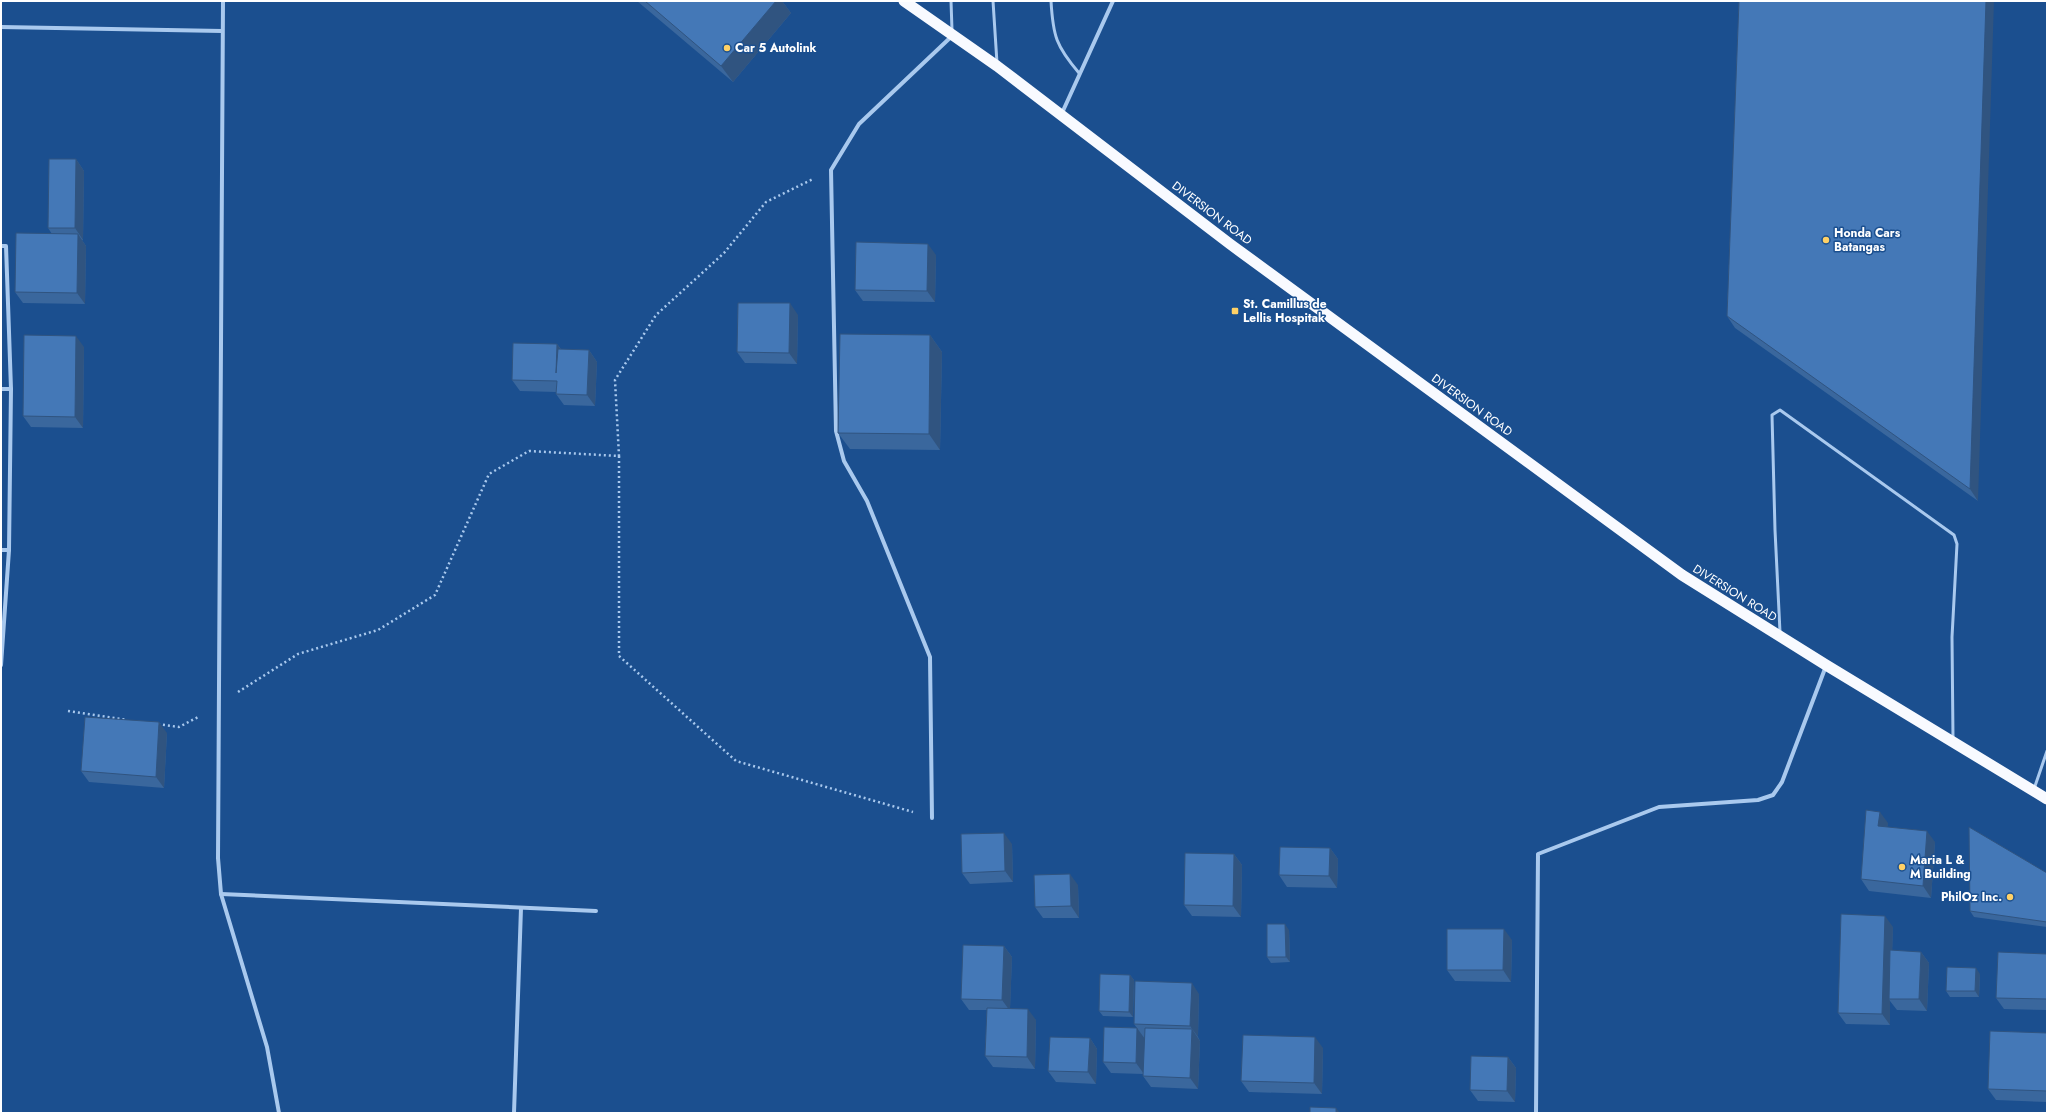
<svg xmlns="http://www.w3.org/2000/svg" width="2048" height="1114" font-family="Jost,sans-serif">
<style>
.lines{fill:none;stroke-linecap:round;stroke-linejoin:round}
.path{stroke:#a9c9ee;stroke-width:2.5;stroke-dasharray:2 3;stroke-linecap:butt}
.service{stroke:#a9c9ee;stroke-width:3}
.minor{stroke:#a9c9ee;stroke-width:4}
.trunk{stroke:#f8faff;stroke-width:11}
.wall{fill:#3a679d}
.shaded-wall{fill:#305480}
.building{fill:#4478b7;stroke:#305480}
.poi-dot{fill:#ffd166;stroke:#1b4f8f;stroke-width:1.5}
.labels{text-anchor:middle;stroke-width:3;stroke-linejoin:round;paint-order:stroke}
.poi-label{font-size:12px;font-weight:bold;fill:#fff;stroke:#1b4f8f;text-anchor:start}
.street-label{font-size:12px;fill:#fff;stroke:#1b4f8f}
</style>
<rect width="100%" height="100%" fill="#1b4f8f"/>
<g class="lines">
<g class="path">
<path d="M 619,456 L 619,656 L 736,761 L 913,812"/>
<path d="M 238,692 L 298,654 L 378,630 L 435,595 L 489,474 L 529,451 L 619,456 L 615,380 L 656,315 L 724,253 L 766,202 L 813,179"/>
<path d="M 68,711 L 127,720"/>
<path d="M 158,724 L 179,727 L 200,716"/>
</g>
<g class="service">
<path d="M 951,1 L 952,30"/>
<path d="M 993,1 L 997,63"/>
<path d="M 1051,1 C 1053,36 1056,46 1079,73"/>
<path d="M 1780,632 L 1775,530 L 1772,415 L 1780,410 L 1954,535 L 1957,544 L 1952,637 L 1953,738"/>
<path d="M 2034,789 L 2047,751"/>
</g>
<g class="minor">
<path d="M 223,1 L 218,858 L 221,894 L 267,1047 L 279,1113"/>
<path d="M 1,27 L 222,31"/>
<path d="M 1062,113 L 1113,1"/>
<path d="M 1,246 L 6,246 L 11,389 L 9,550 L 1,665"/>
<path d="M 1,389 L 11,389"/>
<path d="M 1,550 L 9,550"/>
<path d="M 932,818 L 930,657 L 867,501 L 844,461 L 836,431 L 831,170 L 859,124 L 952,36"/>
<path d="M 221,894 L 596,911"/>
<path d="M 514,1113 L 521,908"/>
<path d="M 1536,1113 L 1538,854 L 1659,807 L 1758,800 L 1773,795 L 1782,782 L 1826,666"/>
</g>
<path class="trunk" d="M 904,1 L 997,66 L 1230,244 L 1682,575 L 1826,665 L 2047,799"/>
</g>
<g class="wall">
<path d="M 637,1 L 782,1 L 791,13 L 733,82 Z"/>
<path d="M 1739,1 L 1978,501 L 1735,328 L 1727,316 Z"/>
<path d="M 76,159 L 84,171 L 83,240 L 82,240 L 86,246 L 85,304 L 23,303 L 15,292 L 52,234 L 48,228 Z"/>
<path d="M 936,255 L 935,302 L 863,301 L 855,290 Z"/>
<path d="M 798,315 L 797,364 L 745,363 L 737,352 Z"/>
<path d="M 930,335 L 942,352 L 940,450 L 850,449 L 838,433 Z"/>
<path d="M 557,344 L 561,349 L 589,350 L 597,362 L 595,406 L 564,405 L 556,394 L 556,392 L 520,391 L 512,380 Z"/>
<path d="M 84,347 L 83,428 L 31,427 L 23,416 Z"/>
<path d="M 167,733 L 164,788 L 89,782 L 81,771 Z"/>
<path d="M 1888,823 L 1887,827 L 1935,842 L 1931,898 L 1869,891 L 1861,879 Z"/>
<path d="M 1012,844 L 1013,882 L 970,884 L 962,873 Z"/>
<path d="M 1330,848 L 1338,859 L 1337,888 L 1287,887 L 1279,875 Z"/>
<path d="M 1234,854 L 1242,865 L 1241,917 L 1192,916 L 1184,905 Z"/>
<path d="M 2047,873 L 2047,927 L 1974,917 L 1970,911 Z"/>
<path d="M 1078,885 L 1079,918 L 1043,918 L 1035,907 Z"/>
<path d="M 1893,927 L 1892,951 L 1921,952 L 1929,963 L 1927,1011 L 1897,1010 L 1890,1001 L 1890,1025 L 1846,1024 L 1838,1013 Z"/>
<path d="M 1289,930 L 1290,962 L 1271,963 L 1267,957 Z"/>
<path d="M 1512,940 L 1511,982 L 1455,981 L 1447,970 Z"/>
<path d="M 1004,946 L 1012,957 L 1010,1008 L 1036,1020 L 1035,1069 L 993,1067 L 985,1056 L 987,1010 L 969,1010 L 961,999 Z"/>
<path d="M 2047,954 L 2047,1010 L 2004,1009 L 1996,998 Z"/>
<path d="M 1980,974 L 1979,997 L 1950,997 L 1946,991 Z"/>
<path d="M 1130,975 L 1134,980 L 1133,1017 L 1103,1016 L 1099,1011 Z"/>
<path d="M 1199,994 L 1198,1037 L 1200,1041 L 1198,1089 L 1151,1087 L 1143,1076 L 1143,1074 L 1111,1073 L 1103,1062 L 1137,1028 L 1134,1024 Z"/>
<path d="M 2047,1033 L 2047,1102 L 1996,1100 L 1988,1089 Z"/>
<path d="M 1090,1038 L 1097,1049 L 1096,1084 L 1056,1082 L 1048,1071 Z"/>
<path d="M 1323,1048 L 1322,1094 L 1249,1092 L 1241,1081 Z"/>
<path d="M 1508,1057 L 1516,1068 L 1515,1102 L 1478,1101 L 1470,1090 Z"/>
</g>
<g class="shaded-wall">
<path d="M 776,1 L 782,1 L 791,13 L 733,82 L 721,66 Z"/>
<path d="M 1986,1 L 1994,1 L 1978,501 L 1970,489 Z"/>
<path d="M 76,159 L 84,171 L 83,240 L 75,228 Z"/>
<path d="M 78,234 L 86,246 L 85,304 L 77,293 Z"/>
<path d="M 928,244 L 936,255 L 935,302 L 927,291 Z"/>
<path d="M 790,303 L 798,315 L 797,364 L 789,353 Z"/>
<path d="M 930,335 L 942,352 L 940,450 L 929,434 Z"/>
<path d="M 76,336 L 84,347 L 83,428 L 75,417 Z"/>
<path d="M 557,344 L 565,355 L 556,373 Z"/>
<path d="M 589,350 L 597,362 L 595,406 L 587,395 Z"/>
<path d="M 159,722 L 167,733 L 164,788 L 156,777 Z"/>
<path d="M 1880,812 L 1888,823 L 1886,837 L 1878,826 Z"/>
<path d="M 1927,831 L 1935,842 L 1931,898 L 1923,886 Z"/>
<path d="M 1004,833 L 1012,844 L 1013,882 L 1005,871 Z"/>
<path d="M 1330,848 L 1338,859 L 1337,888 L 1329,876 Z"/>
<path d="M 1234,854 L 1242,865 L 1241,917 L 1233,906 Z"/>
<path d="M 1070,874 L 1078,885 L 1079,918 L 1071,906 Z"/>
<path d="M 1885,916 L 1893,927 L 1891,999 L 1889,999 L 1890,1001 L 1890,1025 L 1882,1014 Z"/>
<path d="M 1285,924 L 1289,930 L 1290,962 L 1286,957 Z"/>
<path d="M 1504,929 L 1512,940 L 1511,982 L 1503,970 Z"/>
<path d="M 1004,946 L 1012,957 L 1010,1011 L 1002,1000 Z"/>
<path d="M 1921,952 L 1929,963 L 1927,1011 L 1919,999 Z"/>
<path d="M 1976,968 L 1980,974 L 1979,997 L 1975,991 Z"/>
<path d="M 1130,975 L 1134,980 L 1133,1017 L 1129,1012 Z"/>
<path d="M 1192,983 L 1199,994 L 1198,1037 L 1190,1026 Z"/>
<path d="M 1028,1009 L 1036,1020 L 1035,1069 L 1027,1057 Z"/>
<path d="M 1137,1028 L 1145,1039 L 1144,1074 L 1136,1063 Z"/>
<path d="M 1192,1029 L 1200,1041 L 1198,1089 L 1190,1078 Z"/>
<path d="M 1315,1037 L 1323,1048 L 1322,1094 L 1314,1083 Z"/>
<path d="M 1090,1038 L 1097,1049 L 1096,1084 L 1088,1072 Z"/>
<path d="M 1508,1057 L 1516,1068 L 1515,1102 L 1507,1091 Z"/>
<path d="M 1336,1108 L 1340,1113 L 1336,1113 Z"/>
</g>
<g class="building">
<path d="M 645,1 L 776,1 L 721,66 Z"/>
<path d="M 1739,1 L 1986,1 L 1970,489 L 1727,316 Z"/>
<path d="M 49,159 L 76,159 L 75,228 L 48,228 Z"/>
<path d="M 16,233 L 78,234 L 77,293 L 15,292 Z"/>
<path d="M 856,242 L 928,244 L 927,291 L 855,290 Z"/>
<path d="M 738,303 L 790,303 L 789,353 L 737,352 Z"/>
<path d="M 840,334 L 930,335 L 929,434 L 838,433 Z"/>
<path d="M 24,335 L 76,336 L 75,417 L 23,416 Z"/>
<path d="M 513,343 L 557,344 L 556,373 L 558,349 L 589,350 L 587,395 L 556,394 L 557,381 L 512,380 Z"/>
<path d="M 85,717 L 159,722 L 156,777 L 81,771 Z"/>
<path d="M 1866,810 L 1880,812 L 1878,826 L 1927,831 L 1923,886 L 1861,879 Z"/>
<path d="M 1969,827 L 2047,873 L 2047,922 L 1970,911 Z"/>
<path d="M 1004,833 L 1005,871 L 962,873 L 961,834 Z"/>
<path d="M 1280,847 L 1330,848 L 1329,876 L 1279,875 Z"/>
<path d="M 1185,853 L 1234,854 L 1233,906 L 1184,905 Z"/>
<path d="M 1070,874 L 1071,906 L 1035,907 L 1034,875 Z"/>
<path d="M 1841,914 L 1885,916 L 1882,1014 L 1838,1013 Z"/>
<path d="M 1267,924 L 1285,924 L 1286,957 L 1267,957 Z"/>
<path d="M 1447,929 L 1504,929 L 1503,970 L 1447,970 Z"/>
<path d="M 963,945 L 1004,946 L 1002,1000 L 961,999 Z"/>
<path d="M 1890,950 L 1921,952 L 1919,999 L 1889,999 Z"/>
<path d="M 1998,952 L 2047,954 L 2047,999 L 1996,998 Z"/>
<path d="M 1947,967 L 1976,968 L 1975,991 L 1946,991 Z"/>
<path d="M 1100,974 L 1130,975 L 1129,1012 L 1099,1011 Z"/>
<path d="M 1135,981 L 1192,983 L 1190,1026 L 1134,1024 Z"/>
<path d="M 987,1008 L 1028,1009 L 1027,1057 L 985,1056 Z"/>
<path d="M 1104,1027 L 1137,1028 L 1136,1063 L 1103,1062 Z"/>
<path d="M 1145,1028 L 1192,1029 L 1190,1078 L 1143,1076 Z"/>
<path d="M 1990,1031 L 2047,1033 L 2047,1091 L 1988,1089 Z"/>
<path d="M 1243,1035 L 1315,1037 L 1314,1083 L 1241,1081 Z"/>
<path d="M 1050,1037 L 1090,1038 L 1088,1072 L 1048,1071 Z"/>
<path d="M 1471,1056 L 1508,1057 L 1507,1091 L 1470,1090 Z"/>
<path d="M 1310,1107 L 1336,1108 L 1336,1113 L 1310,1113 Z"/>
</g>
<g class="poi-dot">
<circle cx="727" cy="48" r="4"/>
<circle cx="1826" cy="240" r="4"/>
<rect x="1231" y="307" width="8" height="8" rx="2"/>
<circle cx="1902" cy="867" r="4"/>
<circle cx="2010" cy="897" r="4"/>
</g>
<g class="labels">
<g class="poi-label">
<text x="735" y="52">Car 5 Autolink</text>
<text x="1834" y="237">Honda Cars<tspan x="1834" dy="14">Batangas</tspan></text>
<text x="1243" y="308">St. Camillus de<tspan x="1243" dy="14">Lellis Hospitak</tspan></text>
<text x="1910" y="864">Maria L &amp;<tspan x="1910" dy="14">M Building</tspan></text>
<text x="2002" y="901" text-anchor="end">PhilOz Inc.</text>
</g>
<g class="street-label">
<text transform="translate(1212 213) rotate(37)" y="4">DIVERSION ROAD</text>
<text transform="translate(1472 405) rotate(36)" y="4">DIVERSION ROAD</text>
<text transform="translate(1735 593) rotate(32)" y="4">DIVERSION ROAD</text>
</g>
</g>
<rect width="2048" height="1114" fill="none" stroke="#ffffff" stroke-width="4"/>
</svg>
